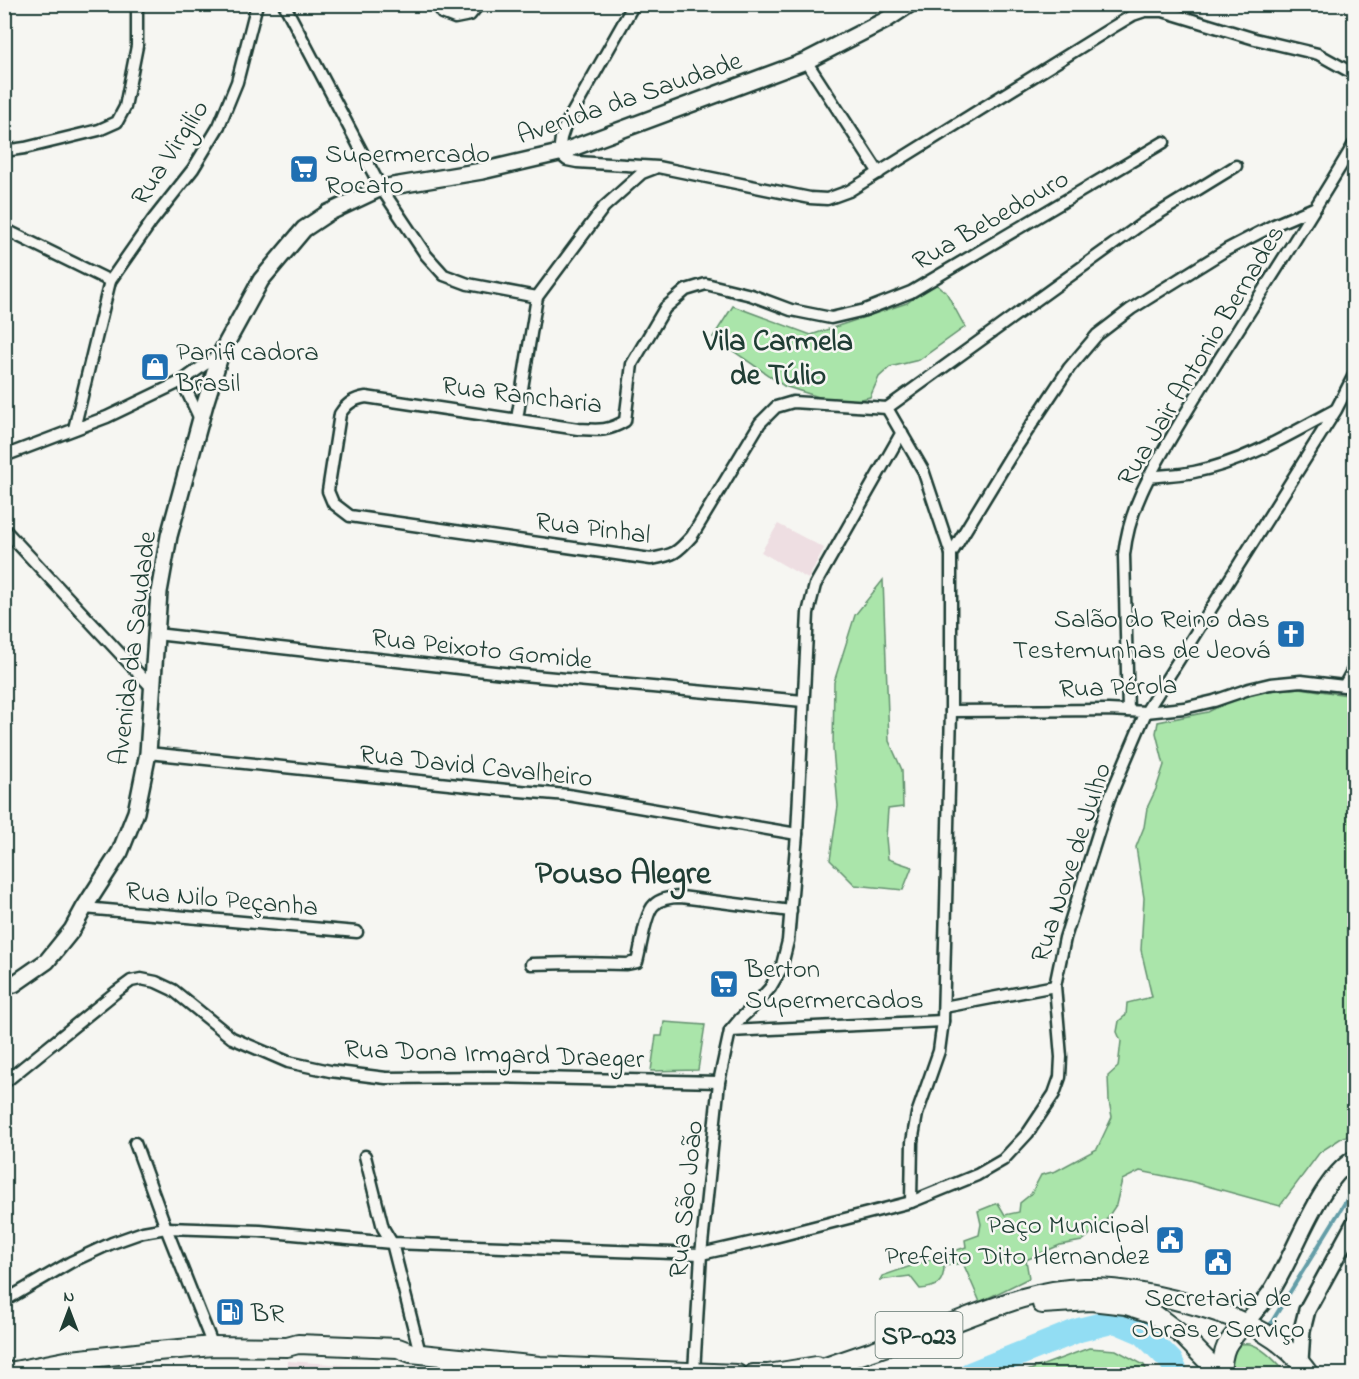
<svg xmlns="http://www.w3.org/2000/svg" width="1359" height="1379" font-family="'Indie Flower',sans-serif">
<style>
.built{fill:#eedee2}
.green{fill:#aae5aa;stroke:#64916f;stroke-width:1.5}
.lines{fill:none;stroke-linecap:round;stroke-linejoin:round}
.stream{stroke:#649da7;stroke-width:4}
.river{stroke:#92ddf3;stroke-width:24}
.street-casing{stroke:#1f3d34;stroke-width:15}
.secondary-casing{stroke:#1f3d34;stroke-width:20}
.primary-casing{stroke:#1f3d34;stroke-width:22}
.street{stroke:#f6f6f2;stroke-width:10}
.secondary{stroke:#f6f6f2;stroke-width:15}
.primary{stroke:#f6f6f2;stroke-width:18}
.labels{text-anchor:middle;stroke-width:5;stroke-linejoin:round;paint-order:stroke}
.shield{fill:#f6f6f2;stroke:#60746d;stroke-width:1.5}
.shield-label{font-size:26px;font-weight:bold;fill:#1f3d34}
.street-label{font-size:27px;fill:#1f3d34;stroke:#f6f6f2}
.poi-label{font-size:27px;fill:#1f3d34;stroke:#f6f6f2;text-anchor:start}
.quarter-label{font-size:30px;font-weight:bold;fill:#1f3d34;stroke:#f6f6f2}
.district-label{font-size:33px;font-weight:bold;fill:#1f3d34;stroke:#f6f6f2}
</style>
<rect width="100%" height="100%" fill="#f6f6f2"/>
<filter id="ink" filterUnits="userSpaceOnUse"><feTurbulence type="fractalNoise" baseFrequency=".0167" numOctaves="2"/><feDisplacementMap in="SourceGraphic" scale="12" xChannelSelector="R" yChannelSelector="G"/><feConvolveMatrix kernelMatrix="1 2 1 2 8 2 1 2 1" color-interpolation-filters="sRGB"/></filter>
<g filter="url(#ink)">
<g class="built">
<path d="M 778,524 L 824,548 L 808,579 L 761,552 Z"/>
<path d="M 288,1361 L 359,1366 L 470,1374 L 288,1374 Z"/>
</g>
<g class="green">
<path d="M 934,283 L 946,292 L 965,327 L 919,360 L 890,367 L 879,377 L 870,397 L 845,403 L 819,397 L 784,386 L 713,337 L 733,306 L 811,335 L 907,303 Z"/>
<path d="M 883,580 L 889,741 L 902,770 L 903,807 L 888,809 L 886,838 L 888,859 L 912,867 L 903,890 L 855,885 L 830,860 L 838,806 L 833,749 L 834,682 L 855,615 Z"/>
<path d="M 1300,688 L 1354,696 L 1354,1134 L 1343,1137 L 1320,1152 L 1280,1206 L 1189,1181 L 1140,1171 L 1122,1180 L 1116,1205 L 1104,1223 L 1082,1241 L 1060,1245 L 1026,1260 L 1029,1278 L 980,1302 L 963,1263 L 944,1266 C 944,1283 936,1288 920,1289 L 910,1276 L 880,1280 L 882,1276 L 966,1247 L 965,1240 L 979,1235 L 981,1224 L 978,1211 L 998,1203 L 1005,1215 L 1019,1212 L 1020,1203 L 1031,1194 L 1041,1175 L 1056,1171 L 1097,1149 L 1112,1117 L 1109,1101 L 1108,1076 L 1118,1067 L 1121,1041 L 1117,1032 L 1119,1021 L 1126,1015 L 1127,1003 L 1152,997 L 1141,950 L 1144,898 L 1136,847 L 1144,827 L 1147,808 L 1156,789 L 1164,765 L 1156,733 L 1158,722 L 1208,712 L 1245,693 Z"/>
<path d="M 664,1022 L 705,1025 L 698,1070 L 651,1071 L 656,1036 L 662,1036 Z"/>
<path d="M 1238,1344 C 1243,1344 1249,1343 1253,1345 C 1264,1349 1280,1365 1286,1374 L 1238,1374 L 1227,1364 L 1231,1352 Z"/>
<path d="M 1089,1348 L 1116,1350 L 1144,1365 L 1148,1374 L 1019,1374 Z"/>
</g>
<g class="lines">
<path class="stream" d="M 1271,1323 L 1354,1188"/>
<path class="river" d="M 970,1374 L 1079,1330 L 1115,1321 L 1143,1333 L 1171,1361 L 1177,1374"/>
<g class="street-casing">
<g id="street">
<path d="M 284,4 L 381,188 L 426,255 L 444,275 L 468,284 L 537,297"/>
<path d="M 436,4 L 442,13 L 455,18 L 470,15 L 479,4"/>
<path d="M 634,4 L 565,126 L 561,138 L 559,153 L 567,160 L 577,162 L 658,167 L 810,198 L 827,199 L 849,191 L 1113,27 L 1133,15 L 1145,11 L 1163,11 L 1255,39 L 1318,54 L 1354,74"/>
<path d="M 806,61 L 879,173"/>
<path d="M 4,151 L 25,148 L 99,130 L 117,122 L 125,107 L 137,46 L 137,11 L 135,4"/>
<path d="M 4,229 L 110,281"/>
<path d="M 182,381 L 200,419"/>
<path d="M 887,408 L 793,402 L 776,407 L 760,423 L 692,536 C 677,553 674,555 651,559 L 350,516 L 333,503 L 328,491 L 340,414 C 347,403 354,399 366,397 L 578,429 C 597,430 607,432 625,421 L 632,364 L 665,308 L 686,290 L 706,284 L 751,295 L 791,310 L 831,318 L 865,310 L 911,292 L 1164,142"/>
<path d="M 887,408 L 923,470 L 951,554 L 951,711 L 943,1021 L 939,1051 L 917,1114 L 912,1142 L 911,1202"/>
<path d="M 887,408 L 1143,223 L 1236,166"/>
<path d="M 517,419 L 537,297 L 604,207 L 642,173 L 655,168"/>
<path d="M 74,429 L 110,281 L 152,221 L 193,169 L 219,126 L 237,82 L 257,4"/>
<path d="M 4,456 L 107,417 L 182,381 L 221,353"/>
<path d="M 1148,477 C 1163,475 1179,475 1194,472 C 1245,462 1290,434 1335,410"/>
<path d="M 4,529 L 153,689"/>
<path d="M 951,554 L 1010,457 L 1069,368 L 1097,335 L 1131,309 L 1226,250 L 1274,225 L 1316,207"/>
<path d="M 156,634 L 512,674 L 803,701"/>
<path d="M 1344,686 L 1354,668"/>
<path d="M 951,711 L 1108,710 L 1146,712 L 1184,708 L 1214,701 L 1249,689 L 1270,684 L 1301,681 L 1344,686 L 1354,686"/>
<path d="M 1128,711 L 1124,555 C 1129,506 1154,467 1178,426 C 1197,394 1216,364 1236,333 C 1276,270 1316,208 1354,144"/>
<path d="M 148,753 L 507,790 L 568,795 L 797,834"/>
<path d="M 84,908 L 357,932"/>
<path d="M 531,964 L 574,963 L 627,964 L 637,962 C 641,948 645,913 654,905 C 661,898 672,897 681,897 L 791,911"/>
<path d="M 944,1007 L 1055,986"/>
<path d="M 730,1031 L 943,1021"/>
<path d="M 4,1083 L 116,992 L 131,981 L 141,979 L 156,982 L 173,990 L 232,1038 L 288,1062 L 330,1071 L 386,1078 L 489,1077 L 719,1082"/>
<path d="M 135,1143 L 166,1228 L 213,1346"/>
<path d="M 365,1156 L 383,1228 L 392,1243 L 420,1353"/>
<path d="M 4,1301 L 71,1262 L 112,1243 L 143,1232 L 166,1228 L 260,1231 L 392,1243 L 701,1254 L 763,1240 L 911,1202 L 977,1175 L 1003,1160 L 1028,1133 L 1054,1094 L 1060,1077 L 1061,1057 L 1055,986 L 1065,938 L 1109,799 L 1146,712 L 1336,410 L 1354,375"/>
<path d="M 694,1372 L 701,1254 L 719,1082 L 730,1031 L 740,1019 L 752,1008 L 770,988 L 781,969 L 788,941 L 797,834 L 808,613 L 815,585 L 902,432"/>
</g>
</g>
<g class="secondary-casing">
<g id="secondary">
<path d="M 4,987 L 14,984 L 47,961 L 72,930 L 84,908 L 120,852 L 136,812 L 148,753 L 159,592 L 169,536 L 205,404 L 221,353 L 261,280 L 304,229 L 328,213 L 381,188 L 482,171 L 559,153 L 806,61 L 886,20 L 910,4"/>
<path d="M 1246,1322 C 1254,1313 1263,1303 1270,1293 C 1295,1256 1317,1181 1354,1159"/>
<path d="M 1300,1361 L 1302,1330 L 1307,1310 L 1354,1224"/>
</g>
</g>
<g class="primary-casing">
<g id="primary">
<path d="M 1042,1304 L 1091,1301 L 1126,1305 L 1154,1314 L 1183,1336 L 1220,1374"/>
<path d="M 4,1373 L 71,1360 L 146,1352 L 213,1346 L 287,1347 L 298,1344 L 398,1348 L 411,1353 L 540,1366 L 737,1374"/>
<path d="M 753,1374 L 768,1374 L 817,1366"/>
<path d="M 806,1374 C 850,1358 895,1344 939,1328 C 985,1311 1033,1289 1083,1288 C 1124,1287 1165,1296 1204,1308 C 1247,1321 1283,1337 1309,1374"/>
<path d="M 1221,1374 C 1223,1345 1227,1343 1246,1322"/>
</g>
</g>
<use href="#street" class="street"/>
<use href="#secondary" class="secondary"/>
<use href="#primary" class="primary"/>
</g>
</g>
<defs>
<g id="supermarket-square" transform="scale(1.5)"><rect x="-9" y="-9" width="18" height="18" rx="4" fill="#1f6fb2" stroke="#f6f6f2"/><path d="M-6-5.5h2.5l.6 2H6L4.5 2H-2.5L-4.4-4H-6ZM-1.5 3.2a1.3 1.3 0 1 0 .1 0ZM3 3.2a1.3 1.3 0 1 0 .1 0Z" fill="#fff"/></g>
<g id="shop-square" transform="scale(1.5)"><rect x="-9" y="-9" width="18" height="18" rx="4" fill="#1f6fb2" stroke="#f6f6f2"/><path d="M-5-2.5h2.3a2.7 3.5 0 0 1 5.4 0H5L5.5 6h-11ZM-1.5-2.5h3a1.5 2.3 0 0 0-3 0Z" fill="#fff"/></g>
<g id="church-square" transform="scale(1.5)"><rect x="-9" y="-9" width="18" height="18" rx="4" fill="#1f6fb2" stroke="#f6f6f2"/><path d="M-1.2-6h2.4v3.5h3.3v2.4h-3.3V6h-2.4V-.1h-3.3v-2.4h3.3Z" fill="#fff"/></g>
<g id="civic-square" transform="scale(1.5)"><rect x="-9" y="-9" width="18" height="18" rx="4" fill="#1f6fb2" stroke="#f6f6f2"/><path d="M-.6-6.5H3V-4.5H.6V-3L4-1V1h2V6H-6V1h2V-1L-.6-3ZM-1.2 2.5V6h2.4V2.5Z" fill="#fff"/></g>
<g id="fuel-square" transform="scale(1.5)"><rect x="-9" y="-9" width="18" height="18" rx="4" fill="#1f6fb2" stroke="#f6f6f2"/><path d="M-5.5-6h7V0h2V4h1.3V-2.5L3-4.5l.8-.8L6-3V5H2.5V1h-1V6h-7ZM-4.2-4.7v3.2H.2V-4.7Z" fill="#fff"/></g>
</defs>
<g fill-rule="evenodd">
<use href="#supermarket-square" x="304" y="169"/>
<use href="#shop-square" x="155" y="367"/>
<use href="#church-square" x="1291" y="634"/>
<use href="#supermarket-square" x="724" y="984"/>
<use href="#civic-square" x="1170" y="1240"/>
<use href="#civic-square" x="1218" y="1262"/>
<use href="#fuel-square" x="230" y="1312"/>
</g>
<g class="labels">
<rect class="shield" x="875.5" y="1312" width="87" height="46" rx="4.5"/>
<g class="shield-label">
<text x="919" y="1344">SP-023</text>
</g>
<g class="street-label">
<text transform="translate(629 97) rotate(-19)" y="9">Avenida da Saudade</text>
<text transform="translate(169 152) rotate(-57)" y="9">Rua Virgilio</text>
<text transform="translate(990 219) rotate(-30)" y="9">Rua Bebedouro</text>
<text transform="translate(1200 355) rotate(-59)" y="9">Rua Jair Antonio Bernades</text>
<text transform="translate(522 394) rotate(7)" y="9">Rua Rancharia</text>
<text transform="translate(593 527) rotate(7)" y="9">Rua Pinhal</text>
<text transform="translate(132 648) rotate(-83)" y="9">Avenida da Saudade</text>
<text transform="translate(482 648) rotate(6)" y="9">Rua Peixoto Gomide</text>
<text transform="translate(1118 686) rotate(-2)" y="9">Rua Pérola</text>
<text transform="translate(476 765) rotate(6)" y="9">Rua David Cavalheiro</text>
<text transform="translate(1070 862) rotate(-72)" y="9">Rua Nove de Julho</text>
<text transform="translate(222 898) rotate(5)" y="9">Rua Nilo Peçanha</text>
<text transform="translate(494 1053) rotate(2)" y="9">Rua Dona Irmgard Draeger</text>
<text transform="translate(685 1199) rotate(-84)" y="9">Rua São João</text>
</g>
<g class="poi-label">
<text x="325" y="162">Supermercado<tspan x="325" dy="31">Rocato</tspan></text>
<text x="176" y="360">Panificadora<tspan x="176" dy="31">Brasil</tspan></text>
<text x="1270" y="627" text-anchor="end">Salão do Reino das<tspan x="1270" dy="31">Testemunhas de Jeová</tspan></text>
<text x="745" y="977">Berton<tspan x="745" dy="31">Supermercados</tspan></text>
<text x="1149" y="1233" text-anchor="end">Paço Municipal<tspan x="1149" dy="31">Prefeito Dito Hernandez</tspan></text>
<text x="1218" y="1306" text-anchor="middle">Secretaria de<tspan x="1218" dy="31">Obras e Serviço</tspan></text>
<text x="251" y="1321">BR</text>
</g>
<g class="quarter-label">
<text x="778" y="350">Vila Carmela<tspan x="778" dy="34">de Túlio</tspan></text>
</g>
<g class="district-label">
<text x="623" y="883">Pouso Alegre</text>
</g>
</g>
<rect width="1359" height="1379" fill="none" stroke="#f6f6f2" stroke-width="24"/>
<rect x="12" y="12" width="1335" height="1355" fill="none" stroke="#1f3d34" stroke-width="2" filter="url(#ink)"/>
<g transform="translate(69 1310)" stroke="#f6f6f2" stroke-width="4.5" paint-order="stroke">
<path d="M0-4.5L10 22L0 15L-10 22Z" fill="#1f3d34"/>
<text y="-9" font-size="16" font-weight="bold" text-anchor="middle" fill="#1f3d34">N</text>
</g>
</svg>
